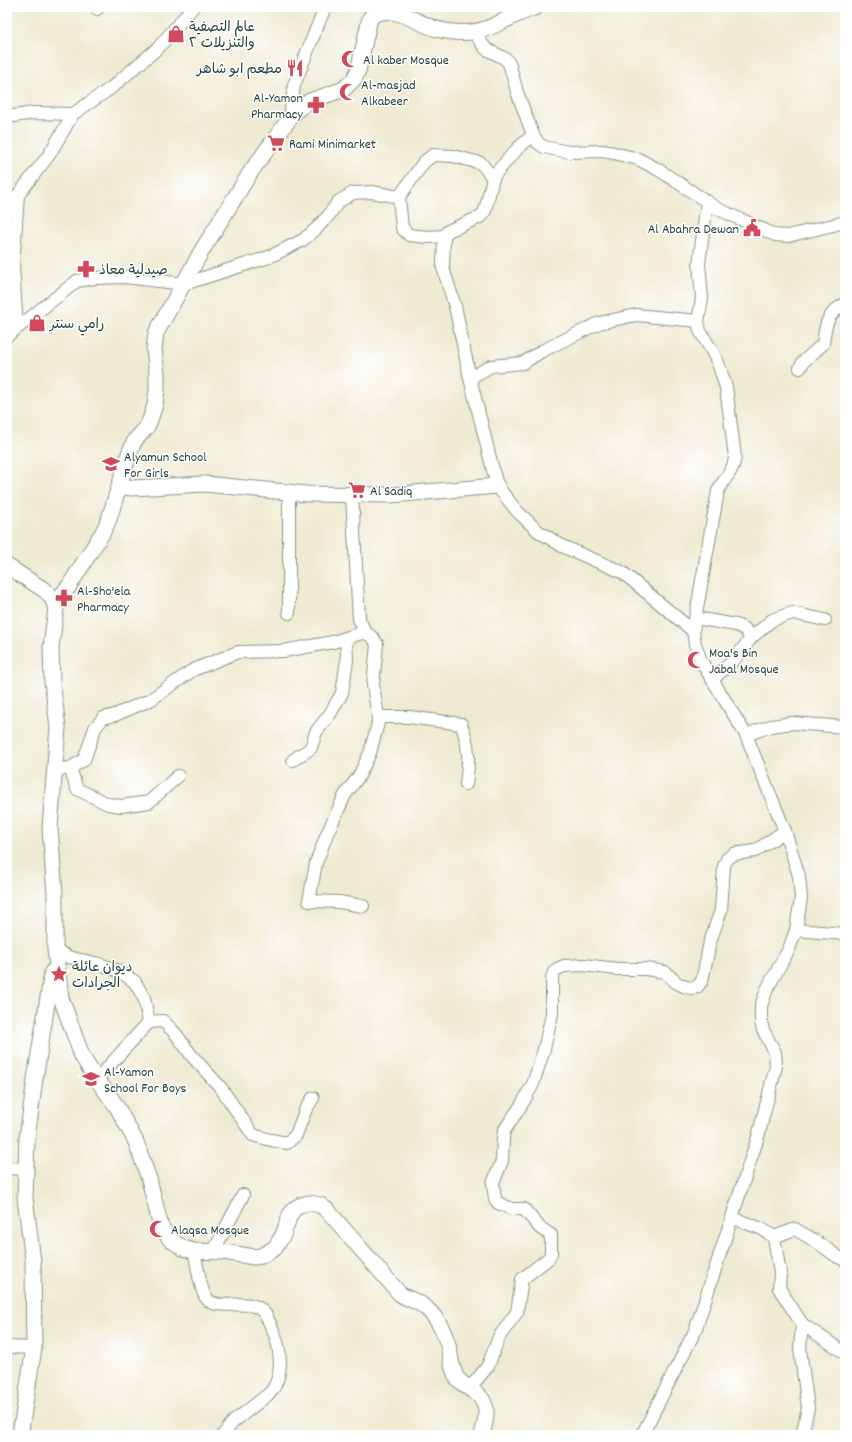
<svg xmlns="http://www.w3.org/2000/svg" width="852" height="1442" font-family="Dekko,'Playpen Sans Arabic',sans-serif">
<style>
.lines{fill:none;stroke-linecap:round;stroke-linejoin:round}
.minor-casing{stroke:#879483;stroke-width:14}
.tertiary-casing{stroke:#879483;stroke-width:17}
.minor{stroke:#fff;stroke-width:12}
.tertiary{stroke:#fff;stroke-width:15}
.labels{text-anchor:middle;stroke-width:3;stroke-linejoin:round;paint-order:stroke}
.poi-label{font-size:14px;fill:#1f3d34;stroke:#fff;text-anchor:start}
</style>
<rect width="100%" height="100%" fill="#fff"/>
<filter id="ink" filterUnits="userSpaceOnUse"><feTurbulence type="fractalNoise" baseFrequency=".025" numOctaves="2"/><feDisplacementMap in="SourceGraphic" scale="8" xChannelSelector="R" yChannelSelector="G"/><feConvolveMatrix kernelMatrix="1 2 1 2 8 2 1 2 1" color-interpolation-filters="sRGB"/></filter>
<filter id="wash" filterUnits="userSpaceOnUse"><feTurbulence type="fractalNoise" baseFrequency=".012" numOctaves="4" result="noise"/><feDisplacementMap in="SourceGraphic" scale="16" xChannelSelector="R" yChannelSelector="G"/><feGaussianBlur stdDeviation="0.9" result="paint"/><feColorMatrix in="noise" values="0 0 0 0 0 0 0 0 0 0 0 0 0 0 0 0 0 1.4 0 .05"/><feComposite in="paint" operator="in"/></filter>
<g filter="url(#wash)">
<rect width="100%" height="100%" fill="#efead2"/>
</g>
<g filter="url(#ink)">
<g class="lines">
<g class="minor-casing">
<g id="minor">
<path d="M 97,9 L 98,7"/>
<path d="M 473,31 L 486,49 L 502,57 L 507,60 L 510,66 L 517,92 L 533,135 L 538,143 L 544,147 L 569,152 L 602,151 L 614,153 L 638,159 L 659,170 L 718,209 L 775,235 L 788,236 L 845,222"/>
<path d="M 7,117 L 34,113 L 73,114 L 111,88 L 159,47 L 193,7"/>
<path d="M 290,118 L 294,85 L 325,7"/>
<path d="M 533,135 L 517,149 L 496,173 L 493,178 L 485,211 L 480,217 L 448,231 L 444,236 L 443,268 L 455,306 L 470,378 L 497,486 L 517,511 L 538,531 L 562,546 L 622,572 L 693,631"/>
<path d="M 399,197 L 424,162 L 433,155 L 453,156 L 481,163 L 493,178"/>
<path d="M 17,328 L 13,267 L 18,195 L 49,155 L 73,114"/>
<path d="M 7,336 L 77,281 L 94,278 L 125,277 L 184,284 L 269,257 L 303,240 L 316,229 L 329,215 L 338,202 L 353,193 L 372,192 L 399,197 L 402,228 L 409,235 L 427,237 L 444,236"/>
<path d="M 800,368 L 803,362 L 823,344 C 825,325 827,313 845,304"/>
<path d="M 470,378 L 491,366 L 523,363 L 542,351 L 599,323 L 636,315 L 698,321"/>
<path d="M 289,493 L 289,613"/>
<path d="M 352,495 L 359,619 L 365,632 L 373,638 L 377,644 L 373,685 L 378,717 L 378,723 L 370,753 L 359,776 L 345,795 L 327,834 L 316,863 L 309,901 L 339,902 L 363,906"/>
<path d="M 695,618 L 736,625 L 745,629 L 751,638 L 734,660 L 713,679"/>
<path d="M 751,638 L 772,620 L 792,613 L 825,620"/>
<path d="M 378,717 L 409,717 L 461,724 C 470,746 469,762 466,784"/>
<path d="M 746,735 L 771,726 L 792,723 L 845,727"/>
<path d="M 293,760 L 311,748 L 316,732 L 330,714 L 342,693 L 347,660 L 346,638"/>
<path d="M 70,768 L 77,789 L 108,804 L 121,806 L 149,802 L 178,776"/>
<path d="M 54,770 L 70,768 L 84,760 L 95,728 L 103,718 L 115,715 L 150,700 L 193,670 L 238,652 L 284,651 L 333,642 L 365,632"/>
<path d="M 796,930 L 845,934"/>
<path d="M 55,949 L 68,957 L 100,964 L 121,972 L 135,982 L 144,998 L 149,1022"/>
<path d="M 97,1079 L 149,1022 L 163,1021 L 175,1033 L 192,1056 L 221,1088 L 253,1135 L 271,1140 L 287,1143 L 296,1135 L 305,1111 L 313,1098"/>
<path d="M 7,1168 L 26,1169"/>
<path d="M 733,1218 L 762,1229 L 774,1237 L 780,1273 L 779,1288 L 802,1324 L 800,1349 L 808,1408 L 802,1435"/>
<path d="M 774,1237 L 795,1229 L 817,1242 L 838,1257 L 845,1260"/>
<path d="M 194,1251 C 197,1262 200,1291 207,1299 C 217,1311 245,1299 259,1308 C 266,1313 268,1319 271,1326 C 281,1346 285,1375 270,1393 L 233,1422 L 223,1435"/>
<path d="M 213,1252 L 243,1195"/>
<path d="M 802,1324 L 845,1353"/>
<path d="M 7,1347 L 34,1348"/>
<path d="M 469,1389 L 488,1366 L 499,1337 L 517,1312 L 522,1279 L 549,1258 L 551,1253 L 551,1235 L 540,1228 L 524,1209 L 512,1209 L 498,1203 L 495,1199 L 493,1183 L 502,1161 L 503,1138 L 504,1131 L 522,1104 L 533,1084 L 544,1049 L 552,1014 L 552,978 L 554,972 L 557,969 L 564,966 L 583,965 L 617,969 L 646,969 L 665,972 L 677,983 L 686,987 L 691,988 L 697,987 L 702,981 L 710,942 L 721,910 L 724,866 L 727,859 L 734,854 L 755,851 L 785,831"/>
<path d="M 642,1435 L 695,1331 L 758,1137 L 776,1066 L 775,1052 L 763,1030 L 761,1022 L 761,1006 L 767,989 L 789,949 L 796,930 L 801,898 L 799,876 L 785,831 L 746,735 L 701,661 L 695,644 L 693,631 L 718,491 C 724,478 734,471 735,457 L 726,387 L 718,363 L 712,351 L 700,331 L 698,321 L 702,298 L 699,264 L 707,202"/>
</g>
</g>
<g class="tertiary-casing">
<g id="tertiary">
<path d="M 119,486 L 132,488 L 205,484 L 306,494 L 391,495 L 497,486"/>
<path d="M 7,566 L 46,591 L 52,598 L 56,608 L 51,648 L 52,682 L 58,727 L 50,828 L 55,894 L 55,949 L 61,998 L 82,1056 L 91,1071 L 117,1107 L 136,1142 L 149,1179 L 161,1227 L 170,1239 L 183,1248 L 194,1251 L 224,1252 L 254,1257 L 261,1256 L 275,1248 L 283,1235 L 290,1215 L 294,1209 L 301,1205 L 309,1203 L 320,1205 L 327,1210 L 400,1294 C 407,1299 415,1300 422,1305 C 435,1314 444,1330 448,1345 C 451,1356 451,1369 457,1378 C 462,1384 470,1389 476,1393 C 491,1404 486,1420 482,1435"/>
<path d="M 55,603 L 69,586 L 103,532 L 109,519 L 130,451 L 135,440 L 147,427 L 150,420 L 155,405 L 157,390 L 157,374 L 154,349 L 156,333 L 201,252 L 252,170 L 290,118 L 299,108 L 310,101 L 344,89 L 354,79 L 358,71 L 370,18 C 389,0 417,24 437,29 C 452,33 470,34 485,29 C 493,27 500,22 508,19 C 517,14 526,11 536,7"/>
<path d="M 20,1435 L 34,1348 L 33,1261 L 25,1198 L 27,1138 L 35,1079 L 52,972"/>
</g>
</g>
<use href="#minor" class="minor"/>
<use href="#tertiary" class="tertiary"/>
</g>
</g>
<defs>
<g id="shop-bare" transform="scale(1.38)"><path d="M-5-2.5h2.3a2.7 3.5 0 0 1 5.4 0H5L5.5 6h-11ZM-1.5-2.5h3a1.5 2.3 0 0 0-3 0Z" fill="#d1495b" stroke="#fff" stroke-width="2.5" paint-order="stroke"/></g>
<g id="mosque-bare" transform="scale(1.38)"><path d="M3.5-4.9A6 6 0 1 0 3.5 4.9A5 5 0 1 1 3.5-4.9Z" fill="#d1495b" stroke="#fff" stroke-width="2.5" paint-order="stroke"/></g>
<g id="restaurant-bare" transform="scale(1.38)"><path d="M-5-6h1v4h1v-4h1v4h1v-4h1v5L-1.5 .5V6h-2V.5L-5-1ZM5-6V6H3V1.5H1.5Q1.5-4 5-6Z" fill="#d1495b" stroke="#fff" stroke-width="2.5" paint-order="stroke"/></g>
<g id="pharmacy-bare" transform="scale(1.38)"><path d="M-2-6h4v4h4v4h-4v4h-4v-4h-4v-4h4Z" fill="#d1495b" stroke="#fff" stroke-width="2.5" paint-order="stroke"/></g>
<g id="supermarket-bare" transform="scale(1.38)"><path d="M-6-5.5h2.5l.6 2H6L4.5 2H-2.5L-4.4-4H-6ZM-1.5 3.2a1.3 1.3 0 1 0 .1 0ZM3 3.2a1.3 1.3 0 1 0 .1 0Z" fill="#d1495b" stroke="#fff" stroke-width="2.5" paint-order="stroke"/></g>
<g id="civic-bare" transform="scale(1.38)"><path d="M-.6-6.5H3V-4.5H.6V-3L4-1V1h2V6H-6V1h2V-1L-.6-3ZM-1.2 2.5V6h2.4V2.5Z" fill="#d1495b" stroke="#fff" stroke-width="2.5" paint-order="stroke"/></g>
<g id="school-bare" transform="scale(1.38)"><path d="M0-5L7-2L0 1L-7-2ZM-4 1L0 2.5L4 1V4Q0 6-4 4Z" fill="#d1495b" stroke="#fff" stroke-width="2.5" paint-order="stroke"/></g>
<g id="sight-bare" transform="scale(1.38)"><path d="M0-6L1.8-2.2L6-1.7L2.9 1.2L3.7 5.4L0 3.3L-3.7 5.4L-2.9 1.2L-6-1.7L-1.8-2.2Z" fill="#d1495b" stroke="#fff" stroke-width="2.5" paint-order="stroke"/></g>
</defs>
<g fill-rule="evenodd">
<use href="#shop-bare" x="176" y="34"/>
<use href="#mosque-bare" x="350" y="59"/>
<use href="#restaurant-bare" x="295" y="68"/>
<use href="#mosque-bare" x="348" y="92"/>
<use href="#pharmacy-bare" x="316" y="105"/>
<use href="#supermarket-bare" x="276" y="143"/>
<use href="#civic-bare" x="752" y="228"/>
<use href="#pharmacy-bare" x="86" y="269"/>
<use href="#shop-bare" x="37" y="323"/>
<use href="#school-bare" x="111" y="464"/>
<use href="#supermarket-bare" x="357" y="490"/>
<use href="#pharmacy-bare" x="64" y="598"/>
<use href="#mosque-bare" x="696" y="660"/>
<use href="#sight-bare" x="59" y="974"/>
<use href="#school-bare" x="91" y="1079"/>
<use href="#mosque-bare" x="158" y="1229"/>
</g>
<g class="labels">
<g class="poi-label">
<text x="189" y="31">عالم التصفية<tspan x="189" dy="16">والتنزيلات ٢</tspan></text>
<text x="363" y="64">Al kaber Mosque</text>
<text x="282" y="73" text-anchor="end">مطعم ابو شاهر</text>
<text x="361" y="89">Al-masjad<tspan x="361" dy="16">Alkabeer</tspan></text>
<text x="303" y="102" text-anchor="end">Al-Yamon<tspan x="303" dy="16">Pharmacy</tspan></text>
<text x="289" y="148">Rami Minimarket</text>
<text x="739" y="233" text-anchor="end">Al Abahra Dewan</text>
<text x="99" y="274">صيدلية معاذ</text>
<text x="50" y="328">رامي سنتر</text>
<text x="124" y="461">Alyamun School<tspan x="124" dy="16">For Girls</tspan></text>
<text x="370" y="495">Al Sadiq</text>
<text x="77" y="595">Al-Sho'ela<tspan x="77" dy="16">Pharmacy</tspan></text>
<text x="709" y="657">Moa's Bin<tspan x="709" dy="16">Jabal Mosque</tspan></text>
<text x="72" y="971">ديوان عائلة<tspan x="72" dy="16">الجرادات</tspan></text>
<text x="104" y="1076">Al-Yamon<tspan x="104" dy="16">School For Boys</tspan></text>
<text x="171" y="1234">Alaqsa Mosque</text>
</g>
</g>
<rect width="852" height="1442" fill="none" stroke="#fff" stroke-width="24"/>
</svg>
